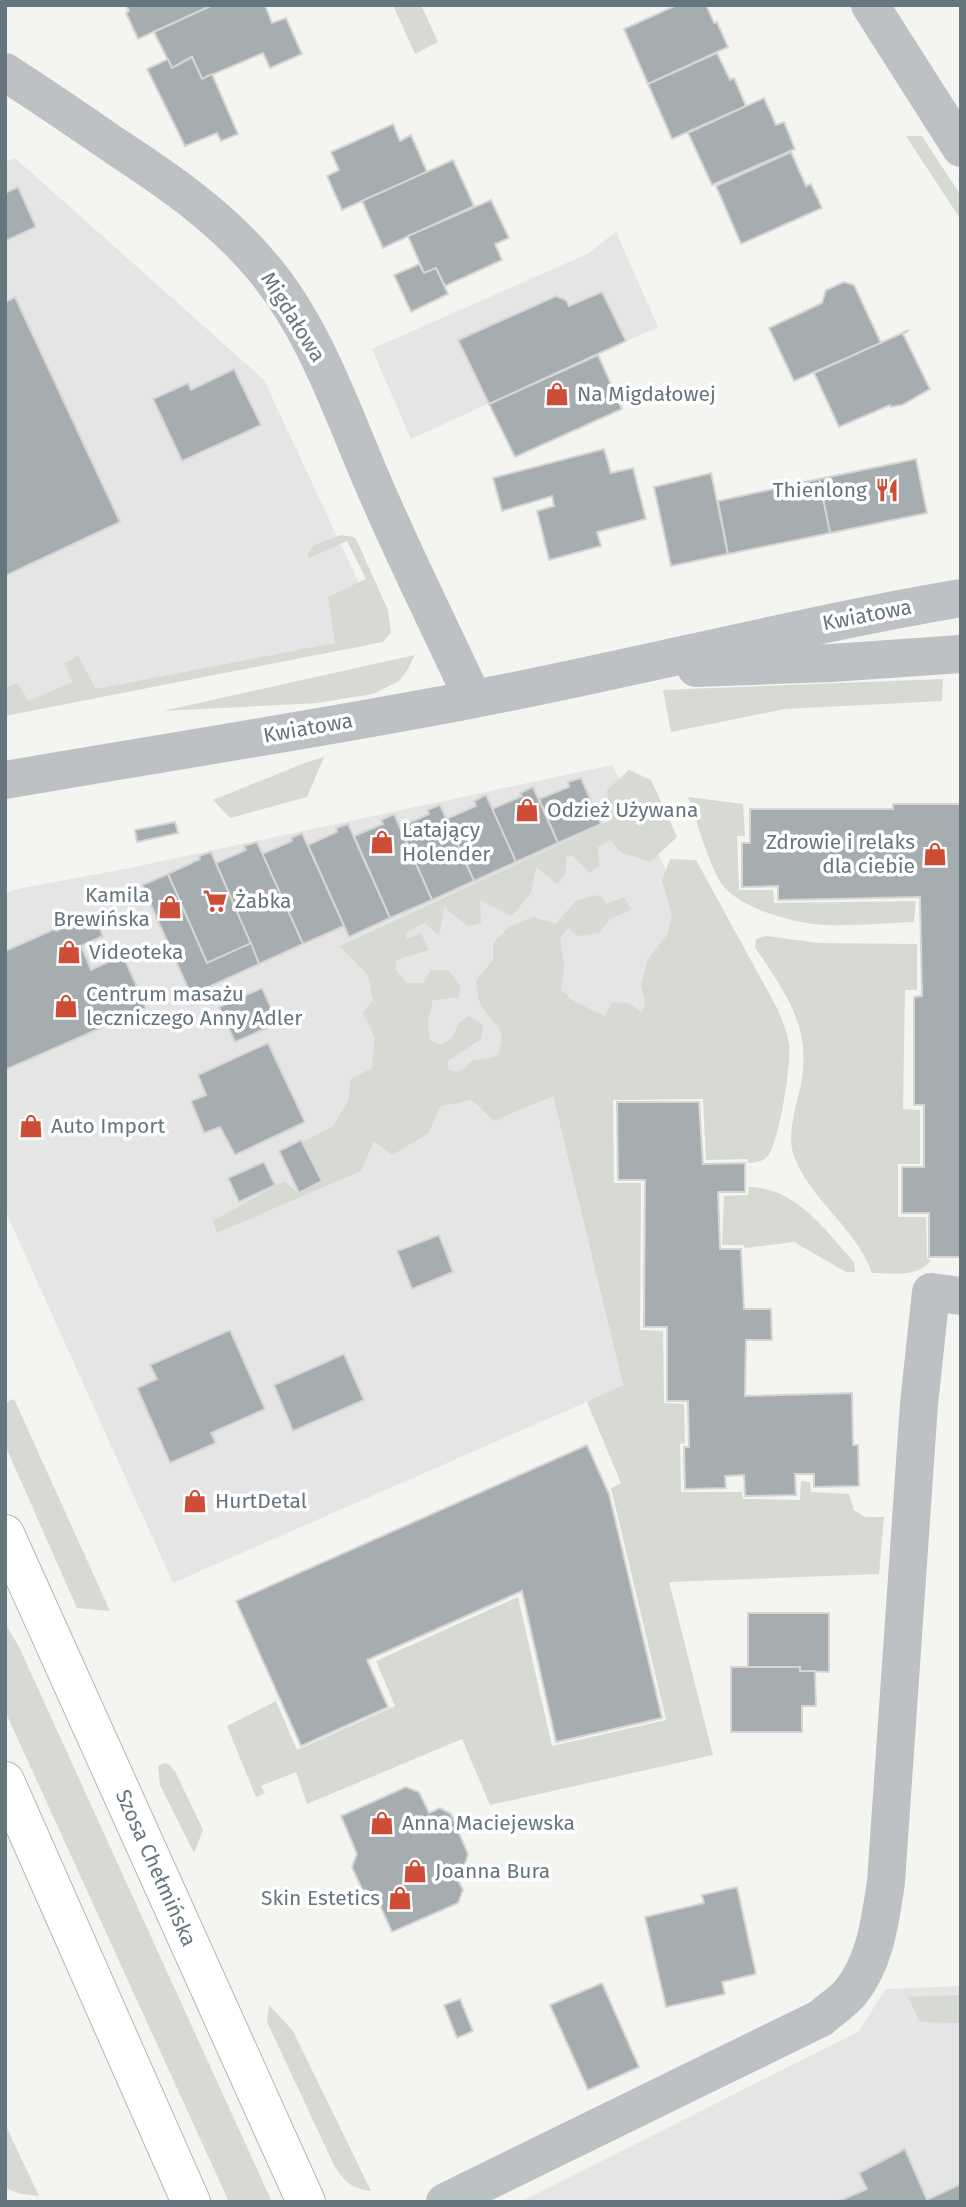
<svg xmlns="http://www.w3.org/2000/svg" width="966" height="2207" font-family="'Fira Sans',sans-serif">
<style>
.built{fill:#e4e5e4}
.green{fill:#d6dad2}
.building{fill:#a5adb0;stroke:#d5d5d3;stroke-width:2}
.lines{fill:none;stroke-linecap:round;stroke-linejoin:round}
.major-casing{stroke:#b1b5b8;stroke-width:40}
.minor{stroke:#bdc1c4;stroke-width:38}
.major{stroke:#fff;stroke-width:38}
.labels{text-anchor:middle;stroke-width:7;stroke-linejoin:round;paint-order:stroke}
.street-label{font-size:21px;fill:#66767e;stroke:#fff}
.poi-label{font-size:21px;fill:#66767e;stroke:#fff;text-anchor:start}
</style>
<rect width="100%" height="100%" fill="#f4f4f1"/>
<g class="built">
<path d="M 15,158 L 264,380 L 385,639 L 5,710 L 5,162 Z"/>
<path d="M 616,232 L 658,327 L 411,439 L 372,349 L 587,254 Z"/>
<path d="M 612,765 L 637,811 L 737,1016 L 553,1096 L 623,1386 L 173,1583 L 5,1210 L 5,895 L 12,890 L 130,868 Z"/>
<path d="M 961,1986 L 961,2202 L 520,2202 L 858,2032 L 886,1989 Z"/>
</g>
<g class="green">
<path d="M 393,5 L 421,5 L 438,42 L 415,54 Z"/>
<path d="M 906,136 L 922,136 L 961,196 L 961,220 Z"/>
<path d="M 341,535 L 354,537 L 356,539 L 388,610 L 391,633 L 383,642 L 5,716 L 5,689 L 17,683 L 29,701 L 73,682 L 64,664 L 78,656 L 96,689 L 335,643 L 328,597 L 366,579 L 347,541 L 309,558 L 308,553 L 314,545 Z"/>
<path d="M 415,655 L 408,669 L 399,681 L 373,694 L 317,703 L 163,711 Z"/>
<path d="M 943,679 L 942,701 L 785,709 L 671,732 L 663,690 Z"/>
<path d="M 324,757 L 307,797 L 230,818 L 213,800 L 307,762 Z"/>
<path d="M 629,770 L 651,780 L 677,837 L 650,862 L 621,852 L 610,840 L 598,847 L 599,866 L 590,873 L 573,856 L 566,857 L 566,873 L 557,884 L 536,867 L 531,893 L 512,916 L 480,900 L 481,923 L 468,927 L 444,907 L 439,936 L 425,923 L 406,932 L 407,939 L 421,933 L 429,950 L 396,960 L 396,970 L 407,983 L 424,983 L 431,970 L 448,970 L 460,985 L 459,997 L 433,1000 L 428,1022 L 430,1040 L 440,1045 L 452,1038 L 459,1023 L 469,1016 L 483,1025 L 481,1039 L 448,1061 L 448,1069 L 456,1072 L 466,1068 L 470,1061 L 495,1057 C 513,1031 490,1023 480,1003 C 477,996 477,987 476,980 L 493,960 L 493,943 L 508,928 L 533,917 L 555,924 L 577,900 L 599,895 L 607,904 L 624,897 L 632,910 L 611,918 L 599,933 L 577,936 L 569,928 L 560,938 L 564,965 L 561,990 L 575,1002 L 605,1016 L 612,1002 L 629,1003 L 642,1013 L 645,1003 L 641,985 L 648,959 L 667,935 L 672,915 L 662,881 L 670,859 L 696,860 L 777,1008 C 782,1020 787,1031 789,1044 C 792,1062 779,1143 768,1156 C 762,1162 756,1162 748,1163 L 747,1159 L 706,1160 L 703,1099 L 613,1100 L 614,1183 L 641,1183 L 640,1330 L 663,1331 L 664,1403 L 684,1404 L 685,1443 L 680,1444 L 681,1492 L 742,1492 L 743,1499 L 800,1500 L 801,1481 L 810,1482 L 811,1492 L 849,1494 L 854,1510 L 865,1517 L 884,1517 L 879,1574 L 669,1582 L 713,1755 L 490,1805 L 462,1739 L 307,1804 L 296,1772 L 261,1786 L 265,1793 L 256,1797 L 227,1726 L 276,1701 L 297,1750 L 395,1706 L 376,1661 L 518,1597 L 552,1746 L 666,1720 L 611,1488 L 621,1483 L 587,1402 L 623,1385 L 553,1096 L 494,1121 L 472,1100 L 440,1106 L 429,1133 L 392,1155 L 374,1141 L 361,1171 L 217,1233 L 213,1221 L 284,1181 L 299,1194 L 323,1182 L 303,1142 L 333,1126 L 348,1101 L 351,1079 L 372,1068 L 375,1038 L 363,1013 L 373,1000 L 368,975 L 340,946 L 610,821 L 607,790 Z"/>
<path d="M 688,797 L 743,804 L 745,836 L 737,836 L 739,890 L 773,890 L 774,903 L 916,901 L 914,922 C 886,923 857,926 828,925 C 797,925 733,908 718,878 C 705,853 698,824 688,797 Z"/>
<path d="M 766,936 L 819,943 L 917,944 L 917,990 L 905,990 L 903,1109 L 920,1110 L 920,1164 L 898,1164 L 898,1217 L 926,1217 L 927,1259 L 931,1260 C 918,1278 893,1273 872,1273 C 856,1227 809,1200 793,1153 C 787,1133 797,1104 801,1084 C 812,1026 785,993 755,947 L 756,939 Z"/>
<path d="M 749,1187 C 796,1187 825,1230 854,1262 L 855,1272 L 846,1272 L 794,1242 L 745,1248 L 743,1245 L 722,1245 L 724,1196 L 748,1195 Z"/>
<path d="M 14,1399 L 110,1611 L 77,1608 L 5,1445 L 5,1403 Z"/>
<path d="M 5,1623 L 19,1647 L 272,2202 L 229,2202 L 5,1711 Z"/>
<path d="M 164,1763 L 168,1764 L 175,1771 L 203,1830 L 194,1853 L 160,1785 L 158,1766 Z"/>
<path d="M 961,1995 L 961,2023 L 920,2022 L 908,1997 Z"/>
<path d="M 269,2005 L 293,2031 L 371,2191 C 350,2188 345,2182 334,2165 L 267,2022 Z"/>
<path d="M 5,2124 L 39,2196 L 21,2194 L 5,2188 Z"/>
</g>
<g class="building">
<path d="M 126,5 L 213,5 L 138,39 L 126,13 L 129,11 Z"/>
<path d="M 213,5 L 265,5 L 272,23 L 286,18 L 302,54 L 270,68 L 263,53 L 202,79 L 192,57 L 172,68 L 154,32 Z"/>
<path d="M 677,5 L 706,5 L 714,23 L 717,22 L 728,47 L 648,84 L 624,29 Z"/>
<path d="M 717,53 L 730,80 L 734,78 L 746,106 L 672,139 L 648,84 Z"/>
<path d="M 192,57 L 202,79 L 212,74 L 238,134 L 221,141 L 217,133 L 185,146 L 147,69 L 168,59 L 172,68 Z"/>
<path d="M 764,98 L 776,125 L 784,122 L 795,149 L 712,185 L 688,133 Z"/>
<path d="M 393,124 L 400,141 L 411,135 L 427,172 L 342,210 L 327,176 L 339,170 L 331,152 Z"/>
<path d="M 791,152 L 806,186 L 811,184 L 822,208 L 741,244 L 716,186 Z"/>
<path d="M 453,160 L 474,206 L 383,248 L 362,201 Z"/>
<path d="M 18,187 L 36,227 L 5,241 L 5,193 Z"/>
<path d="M 491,200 L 509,238 L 495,244 L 502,260 L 445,286 L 436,268 L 424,273 L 408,236 Z"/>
<path d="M 419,264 L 424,273 L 436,268 L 448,294 L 411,312 L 394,275 Z"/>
<path d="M 844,282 L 854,285 L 881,343 L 794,381 L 769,328 L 822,303 L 826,290 Z"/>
<path d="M 602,292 L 626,341 L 489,404 L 458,340 L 556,296 L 566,300 L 569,306 Z"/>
<path d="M 15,297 L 120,522 L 5,576 L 5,302 Z"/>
<path d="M 909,330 L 903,334 L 930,389 L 902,405 L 891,407 L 890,405 L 839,427 L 814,373 Z"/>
<path d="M 598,355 L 622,409 L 515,457 L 489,404 Z"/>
<path d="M 234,369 L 261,425 L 182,461 L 153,399 L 188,383 L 191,390 Z"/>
<path d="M 604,449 L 611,473 L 633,468 L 646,519 L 597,532 L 601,546 L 549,560 L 537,511 L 554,506 L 552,496 L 502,511 L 493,478 Z"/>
<path d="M 916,459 L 927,513 L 830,533 L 819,479 Z"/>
<path d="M 711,473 L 728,554 L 671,566 L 654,487 Z"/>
<path d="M 819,479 L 830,533 L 728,554 L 718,501 Z"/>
<path d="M 581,778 L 601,824 L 558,843 L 539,799 L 569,787 L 568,782 Z"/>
<path d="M 533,787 L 558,843 L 516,862 L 492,809 L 522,796 L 520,793 Z"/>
<path d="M 486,795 L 516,862 L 474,881 L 446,819 L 476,806 L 474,801 Z"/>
<path d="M 893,804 L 961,804 L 961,1257 L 929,1257 L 929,1213 L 902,1213 L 902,1167 L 924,1167 L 924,1105 L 914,1105 L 914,997 L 922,996 L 920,897 L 778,900 L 778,886 L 742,887 L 742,843 L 750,843 L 750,809 L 893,809 Z"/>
<path d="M 440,805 L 474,881 L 432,900 L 400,827 L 429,814 L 427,810 Z"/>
<path d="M 394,814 L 432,900 L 390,918 L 354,836 L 383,824 L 381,820 Z"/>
<path d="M 175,822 L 178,833 L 137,842 L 135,830 Z"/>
<path d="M 348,824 L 390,918 L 349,937 L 308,845 L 337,832 L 336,828 Z"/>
<path d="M 302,833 L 344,926 L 303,944 L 262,854 L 292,841 L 291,838 Z"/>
<path d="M 257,842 L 303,944 L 259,964 L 216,863 L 246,850 L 244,846 Z"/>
<path d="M 211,852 L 251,944 L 207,963 L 168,874 L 200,859 L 199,856 Z"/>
<path d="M 168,874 L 207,963 L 251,943 L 259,964 L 191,995 L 142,885 Z"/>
<path d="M 93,912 L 103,936 L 81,946 L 91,970 L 123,955 L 146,1008 L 5,1070 L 5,951 L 55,929 L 56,931 L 63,927 L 63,925 Z"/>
<path d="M 262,988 L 278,1023 L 235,1042 L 219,1007 Z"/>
<path d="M 268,1043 L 305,1122 L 235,1155 L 220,1127 L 204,1133 L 191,1101 L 206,1095 L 198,1075 Z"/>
<path d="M 617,1102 L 699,1102 L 703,1164 L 745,1163 L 745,1192 L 718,1192 L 720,1249 L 741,1249 L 744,1309 L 771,1309 L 772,1340 L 746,1340 L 745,1396 L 852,1393 L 853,1445 L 858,1445 L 859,1486 L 814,1487 L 814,1474 L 795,1474 L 796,1495 L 745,1496 L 744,1475 L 725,1476 L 726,1488 L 685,1489 L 684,1447 L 689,1447 L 688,1401 L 667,1401 L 667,1327 L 644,1327 L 645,1180 L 618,1180 Z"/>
<path d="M 301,1140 L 322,1181 L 299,1193 L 279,1151 Z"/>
<path d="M 264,1162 L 275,1185 L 239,1202 L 228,1178 Z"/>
<path d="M 439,1235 L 453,1272 L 412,1289 L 397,1251 Z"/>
<path d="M 230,1330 L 265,1409 L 211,1433 L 216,1443 L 170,1463 L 137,1388 L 157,1379 L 150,1365 Z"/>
<path d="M 344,1354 L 364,1400 L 293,1431 L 274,1385 Z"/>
<path d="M 587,1445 L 609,1494 L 662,1718 L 556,1742 L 522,1591 L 367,1660 L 388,1707 L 301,1746 L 236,1601 Z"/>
<path d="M 748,1613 L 829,1613 L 829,1672 L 800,1671 L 800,1667 L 748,1667 Z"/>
<path d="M 731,1667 L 800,1667 L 800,1671 L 815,1671 L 816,1706 L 802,1706 L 802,1732 L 731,1732 Z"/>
<path d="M 406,1787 L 419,1792 L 429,1813 L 440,1808 L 451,1814 L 468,1854 L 465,1864 L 453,1870 L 463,1890 L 458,1903 L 392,1932 L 375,1894 L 362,1889 L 352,1867 L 357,1854 L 341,1816 Z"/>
<path d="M 737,1887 L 756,1974 L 722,1982 L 725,1994 L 666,2007 L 645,1917 L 704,1903 L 702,1895 Z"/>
<path d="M 602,1983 L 639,2067 L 588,2090 L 550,2005 Z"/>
<path d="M 460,1999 L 473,2031 L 457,2038 L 444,2005 Z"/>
<path d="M 905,2149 L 927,2200 L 961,2184 L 961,2202 L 837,2202 L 867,2189 L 859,2173 Z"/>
</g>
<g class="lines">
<g class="major-casing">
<g id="major">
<path d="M 5,1534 L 306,2202"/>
<path d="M 5,1781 L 191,2202"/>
</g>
</g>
<g class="minor">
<path d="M 870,5 L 961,148"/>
<path d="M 5,72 C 42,96 79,121 115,146 C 167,180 218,215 259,263 C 314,326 340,407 373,483 C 404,556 440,627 473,699"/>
<path d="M 696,668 L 831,663 L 961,654"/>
<path d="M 5,780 C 161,753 319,729 474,699 C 637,668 797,626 961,598"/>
<path d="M 445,2202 L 821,2018 C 830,2010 842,2002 850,1993 C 876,1961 880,1920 886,1882 L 919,1404 L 931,1292 L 961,1296"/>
</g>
<use href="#major" class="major"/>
</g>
<defs>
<g id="shop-bare" transform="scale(1.89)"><path d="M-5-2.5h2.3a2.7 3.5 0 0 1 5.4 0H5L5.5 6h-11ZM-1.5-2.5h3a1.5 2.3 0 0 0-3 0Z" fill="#ce4d36" stroke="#fff" stroke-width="2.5" paint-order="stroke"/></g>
<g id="restaurant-bare" transform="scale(1.89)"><path d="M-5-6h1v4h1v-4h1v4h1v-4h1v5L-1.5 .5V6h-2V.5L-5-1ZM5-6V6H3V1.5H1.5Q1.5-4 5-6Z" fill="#ce4d36" stroke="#fff" stroke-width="2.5" paint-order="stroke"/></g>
<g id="supermarket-bare" transform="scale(1.89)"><path d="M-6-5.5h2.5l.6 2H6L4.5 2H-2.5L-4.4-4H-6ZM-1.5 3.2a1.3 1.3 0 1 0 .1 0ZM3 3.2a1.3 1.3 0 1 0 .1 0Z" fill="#ce4d36" stroke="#fff" stroke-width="2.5" paint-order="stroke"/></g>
</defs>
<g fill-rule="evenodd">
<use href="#shop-bare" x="557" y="394"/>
<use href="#restaurant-bare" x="887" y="490"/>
<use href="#shop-bare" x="527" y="810"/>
<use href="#shop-bare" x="382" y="842"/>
<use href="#shop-bare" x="935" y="854"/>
<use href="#supermarket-bare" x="215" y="901"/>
<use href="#shop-bare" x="170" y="907"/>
<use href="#shop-bare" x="69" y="952"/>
<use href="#shop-bare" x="66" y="1006"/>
<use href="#shop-bare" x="31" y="1126"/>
<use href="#shop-bare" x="195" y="1501"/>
<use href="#shop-bare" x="382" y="1823"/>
<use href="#shop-bare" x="415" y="1871"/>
<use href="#shop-bare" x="400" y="1898"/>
</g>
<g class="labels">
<g class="street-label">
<text transform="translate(293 317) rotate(58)" y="7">Migdałowa</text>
<text transform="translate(867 615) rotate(-11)" y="7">Kwiatowa</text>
<text transform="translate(308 728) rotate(-10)" y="7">Kwiatowa</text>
<text transform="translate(156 1868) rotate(66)" y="7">Szosa Chełmińska</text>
</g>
<g class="poi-label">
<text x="577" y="401">Na Migdałowej</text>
<text x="867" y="497" text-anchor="end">Thienlong</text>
<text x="547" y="817">Odzież Używana</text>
<text x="402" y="837">Latający<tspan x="402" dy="24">Holender</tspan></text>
<text x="915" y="849" text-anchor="end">Zdrowie i relaks<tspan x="915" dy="24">dla ciebie</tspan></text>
<text x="150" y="902" text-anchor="end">Kamila<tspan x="150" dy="24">Brewińska</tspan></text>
<text x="235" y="908">Żabka</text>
<text x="89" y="959">Videoteka</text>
<text x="86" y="1001">Centrum masażu<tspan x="86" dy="24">leczniczego Anny Adler</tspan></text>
<text x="51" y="1133">Auto Import</text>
<text x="215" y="1508">HurtDetal</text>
<text x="402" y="1830">Anna Maciejewska</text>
<text x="435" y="1878">Joanna Bura</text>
<text x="380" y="1905" text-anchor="end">Skin Estetics</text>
</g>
</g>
<rect width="966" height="2207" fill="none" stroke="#66767e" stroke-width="14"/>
</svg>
